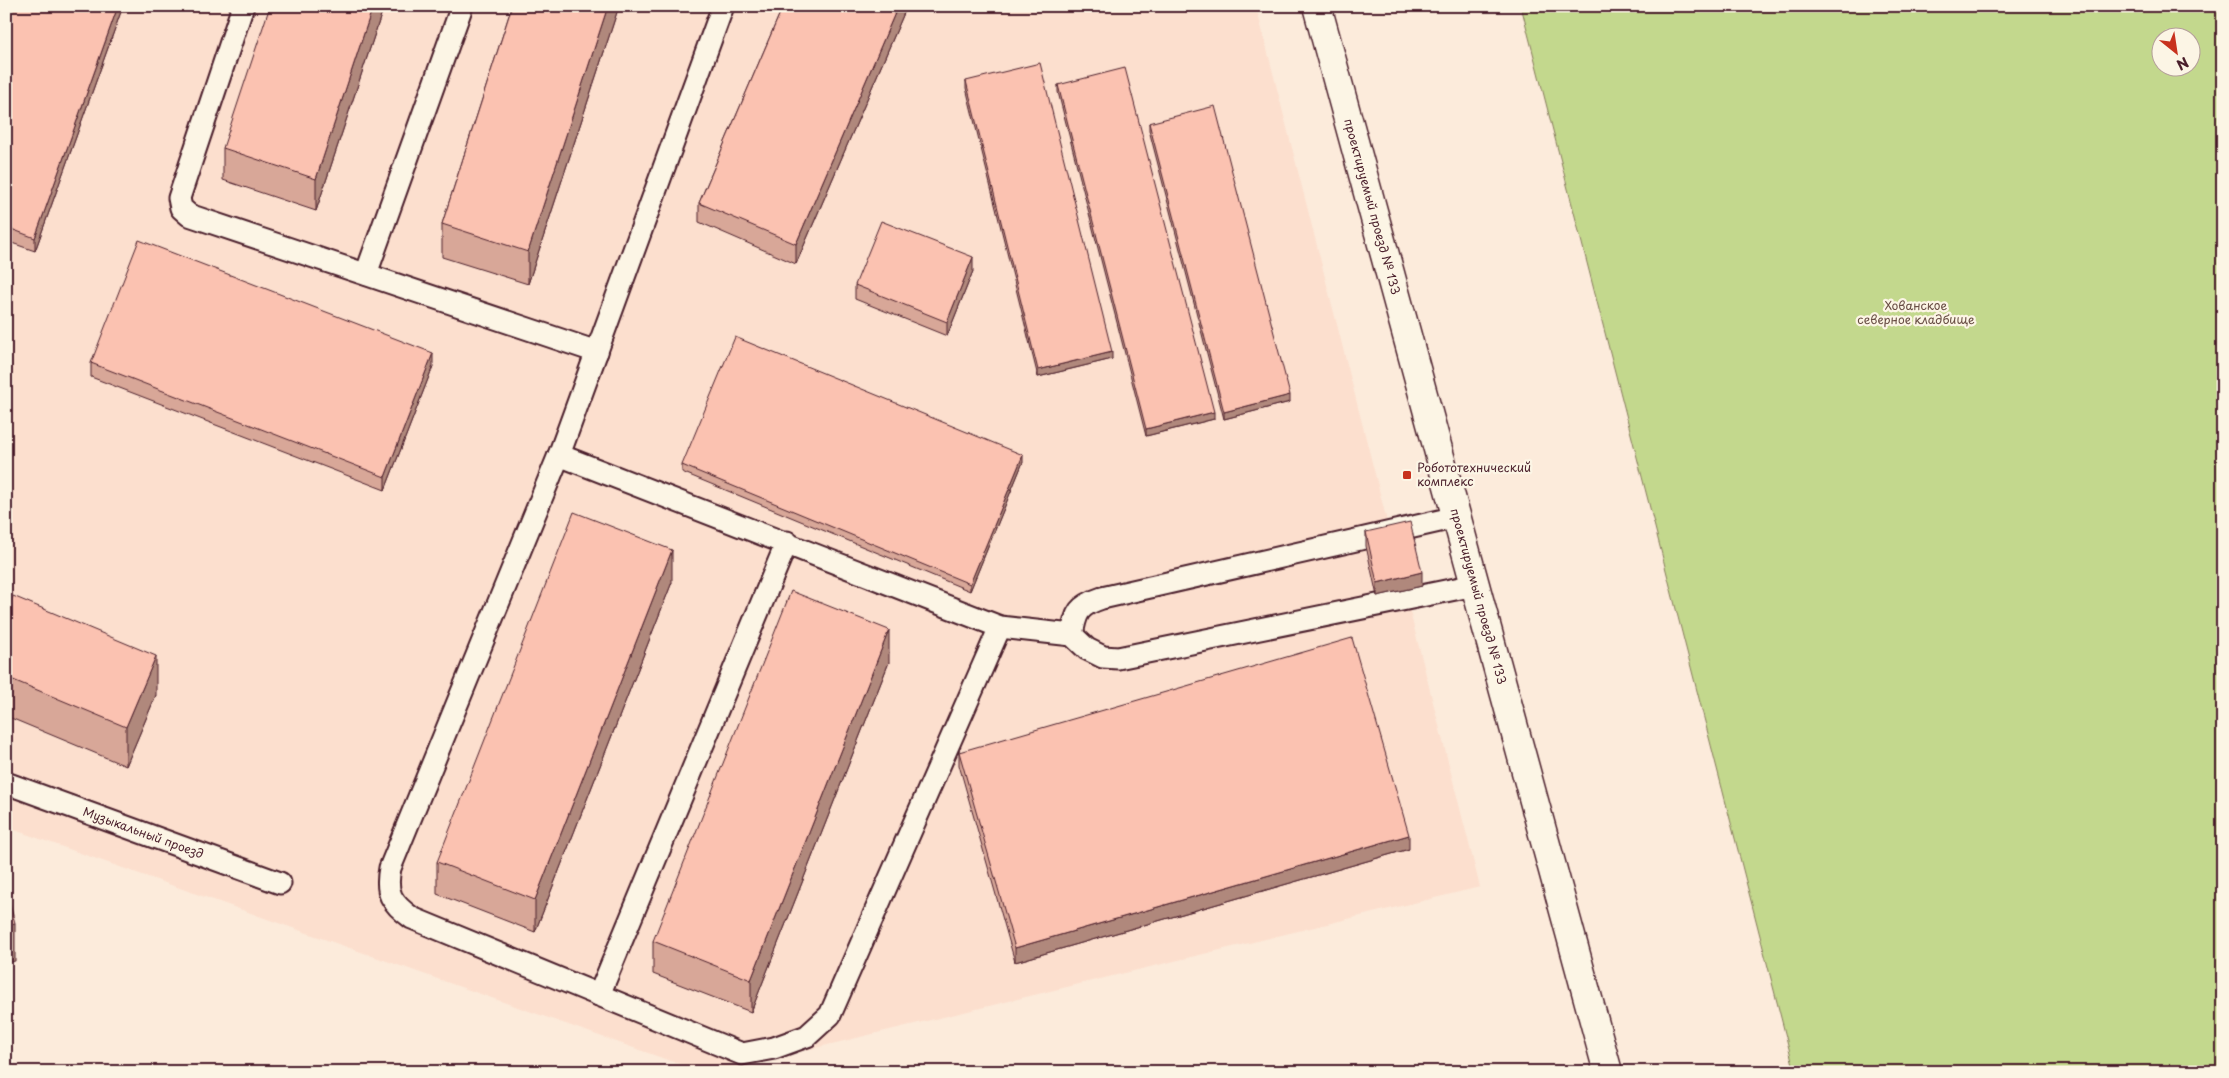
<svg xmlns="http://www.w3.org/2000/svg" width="2229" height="1078" font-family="'Playpen Sans',sans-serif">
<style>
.built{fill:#fcdfce}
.green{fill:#c3d88d;stroke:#867c5c;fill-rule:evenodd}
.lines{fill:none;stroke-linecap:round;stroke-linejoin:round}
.lane-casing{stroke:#4a1f2b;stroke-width:25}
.secondary-casing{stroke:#4a1f2b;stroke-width:31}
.lane{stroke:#fcf5e5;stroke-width:21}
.secondary{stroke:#fcf5e5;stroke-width:28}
.wall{fill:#d8a798;stroke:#4a1f2b}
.shaded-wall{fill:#b0887c;stroke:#4a1f2b}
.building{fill:#fbc2b1;stroke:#4a1f2b}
.poi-dot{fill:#c8321e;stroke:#fcf5e5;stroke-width:2}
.labels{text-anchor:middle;stroke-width:4.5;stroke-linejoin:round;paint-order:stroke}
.street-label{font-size:12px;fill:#4a1f2b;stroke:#fcf5e5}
.park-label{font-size:12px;fill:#684d44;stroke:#fcf5e5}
.poi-label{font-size:12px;fill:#4a1f2b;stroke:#fcf5e5;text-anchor:start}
</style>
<rect width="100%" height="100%" fill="#fcebdb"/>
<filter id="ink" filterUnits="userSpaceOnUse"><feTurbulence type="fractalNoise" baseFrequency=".02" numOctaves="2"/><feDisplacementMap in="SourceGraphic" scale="10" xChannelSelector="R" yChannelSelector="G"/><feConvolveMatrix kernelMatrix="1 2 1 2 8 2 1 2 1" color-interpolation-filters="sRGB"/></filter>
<g filter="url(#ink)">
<path class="built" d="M 6,6 L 1256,6 L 1480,887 L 716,1072 L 702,1072 L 6,827 Z"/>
<path class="green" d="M 1521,6 L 2223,6 L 2223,1072 L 1795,1072 ZM 2162,38 L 2192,38 L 2192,68 L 2162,68 Z"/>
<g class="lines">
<g class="lane-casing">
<g id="lane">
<path d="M 243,6 L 179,198 L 181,208 L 189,215 L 597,352"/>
<path d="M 723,6 L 559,455 L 390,868 C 385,893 391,903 412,918 L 742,1054 L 774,1048 L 807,1036 L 830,1015 L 1000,627"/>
<path d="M 366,274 L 462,6"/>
<path d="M 559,455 L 1000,627 L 1072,635 L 1087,649 L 1103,657 L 1118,658 L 1475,585"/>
<path d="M 1072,635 C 1076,612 1078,606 1102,598 L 1457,517"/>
<path id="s1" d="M 6,783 L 280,883"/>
<path d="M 599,995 L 787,542"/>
</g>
</g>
<g class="secondary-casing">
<g id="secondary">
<path id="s2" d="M 1317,6 L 1608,1072"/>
</g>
</g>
<use href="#lane" class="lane"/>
<use href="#secondary" class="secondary"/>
</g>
<g class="wall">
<path d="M 6,6 L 123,6 L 35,251 L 6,241 Z"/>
<path d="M 384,6 L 316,211 L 223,180 L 223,148 Z"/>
<path d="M 512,6 L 619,6 L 528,284 L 442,257 L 442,224 Z"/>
<path d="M 783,6 L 907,6 L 796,264 L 699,222 L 699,203 Z"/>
<path d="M 966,81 L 1112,359 L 1038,377 L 966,88 Z"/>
<path d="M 1058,85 L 1214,419 L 1146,436 L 1058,92 Z"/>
<path d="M 1149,123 L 1290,402 L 1224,419 L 1149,130 Z"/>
<path d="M 973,271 L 947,336 L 855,299 L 855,285 Z"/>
<path d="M 91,363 L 433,366 L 385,490 L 91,377 Z"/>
<path d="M 1023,462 L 970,591 L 682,472 L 682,465 Z"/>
<path d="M 1366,532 L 1422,586 L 1377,596 L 1366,546 Z"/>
<path d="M 672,582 L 535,932 L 437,894 L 437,862 Z"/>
<path d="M 6,613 L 156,695 L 126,766 L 6,716 Z"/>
<path d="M 889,662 L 751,1012 L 653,974 L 653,941 Z"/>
<path d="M 959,752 L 1409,849 L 1015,962 L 959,765 Z"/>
</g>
<g class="shaded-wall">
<path d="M 118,6 L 123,6 L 35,251 L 35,238 Z"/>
<path d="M 373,6 L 384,6 L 316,211 L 316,179 Z"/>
<path d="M 608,6 L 619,6 L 528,284 L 528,252 Z"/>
<path d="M 898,6 L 907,6 L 796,264 L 796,244 Z"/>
<path d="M 973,257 L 973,271 L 947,336 L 947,322 Z"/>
<path d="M 1112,352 L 1112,359 L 1038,377 L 1038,370 Z"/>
<path d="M 433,353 L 433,366 L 385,490 L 385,477 Z"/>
<path d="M 1290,395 L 1290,402 L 1224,419 L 1224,412 Z"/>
<path d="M 1214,412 L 1214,419 L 1146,436 L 1146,429 Z"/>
<path d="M 1023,455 L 1023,462 L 970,591 L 970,584 Z"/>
<path d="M 672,550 L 672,582 L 535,932 L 535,900 Z"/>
<path d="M 1422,572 L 1422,586 L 1377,596 L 1377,583 Z"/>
<path d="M 889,630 L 889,662 L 751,1012 L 751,980 Z"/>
<path d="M 156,656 L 156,695 L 126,766 L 126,727 Z"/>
<path d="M 1409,835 L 1409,849 L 1015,962 L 1015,948 Z"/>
<path d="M 15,923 L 15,961 L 6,963 L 6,925 Z"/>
</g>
<g class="building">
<path d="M 6,6 L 118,6 L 35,238 L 6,227 Z"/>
<path d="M 270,6 L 373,6 L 316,179 L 223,148 Z"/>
<path d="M 512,6 L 608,6 L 528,252 L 442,224 Z"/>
<path d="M 783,6 L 898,6 L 796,244 L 699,203 Z"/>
<path d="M 1040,63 L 1112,352 L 1038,370 L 966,81 Z"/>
<path d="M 1125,68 L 1214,412 L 1146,429 L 1058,85 Z"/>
<path d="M 1215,106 L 1290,395 L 1224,412 L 1149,123 Z"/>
<path d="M 881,221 L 973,257 L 947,322 L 855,285 Z"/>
<path d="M 139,240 L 433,353 L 385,477 L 91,363 Z"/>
<path d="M 735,337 L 1023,455 L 970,584 L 682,465 Z"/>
<path d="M 574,512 L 672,550 L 535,900 L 437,862 Z"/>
<path d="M 1410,522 L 1422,572 L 1377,583 L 1366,532 Z"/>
<path d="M 791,591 L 889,630 L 751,980 L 653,941 Z"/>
<path d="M 13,596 L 156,656 L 126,727 L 6,677 L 6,613 Z"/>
<path d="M 1352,638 L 1409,835 L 1015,948 L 959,752 Z"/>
<path d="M 6,889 L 15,923 L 6,925 Z"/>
</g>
</g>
<rect class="poi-dot" x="1402" y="470" width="10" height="10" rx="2.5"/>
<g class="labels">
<g class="street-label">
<text dy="4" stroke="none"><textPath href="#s2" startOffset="208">проектируемый проезд № 133</textPath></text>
<text dy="4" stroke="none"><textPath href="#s2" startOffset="612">проектируемый проезд № 133</textPath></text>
<text dy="4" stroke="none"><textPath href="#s1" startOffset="146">Музыкальный проезд</textPath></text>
</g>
<g class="park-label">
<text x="1916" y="310">Хованское<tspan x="1916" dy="14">северное кладбище</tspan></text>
</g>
<g class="poi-label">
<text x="1417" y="472">Робототехнический<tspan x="1417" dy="14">комплекс</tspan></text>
</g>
</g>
<rect width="2229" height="1078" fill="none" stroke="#fcf5e5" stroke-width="25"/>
<rect x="12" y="12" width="2204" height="1053" fill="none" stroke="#4a1f2b" stroke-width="2" filter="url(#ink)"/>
<g transform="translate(2176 52) rotate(150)"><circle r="24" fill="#fcf5e5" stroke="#b59f9b"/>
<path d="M0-4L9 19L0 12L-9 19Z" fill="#c8321e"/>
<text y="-8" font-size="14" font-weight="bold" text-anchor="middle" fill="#4a1f2b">N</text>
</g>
</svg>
